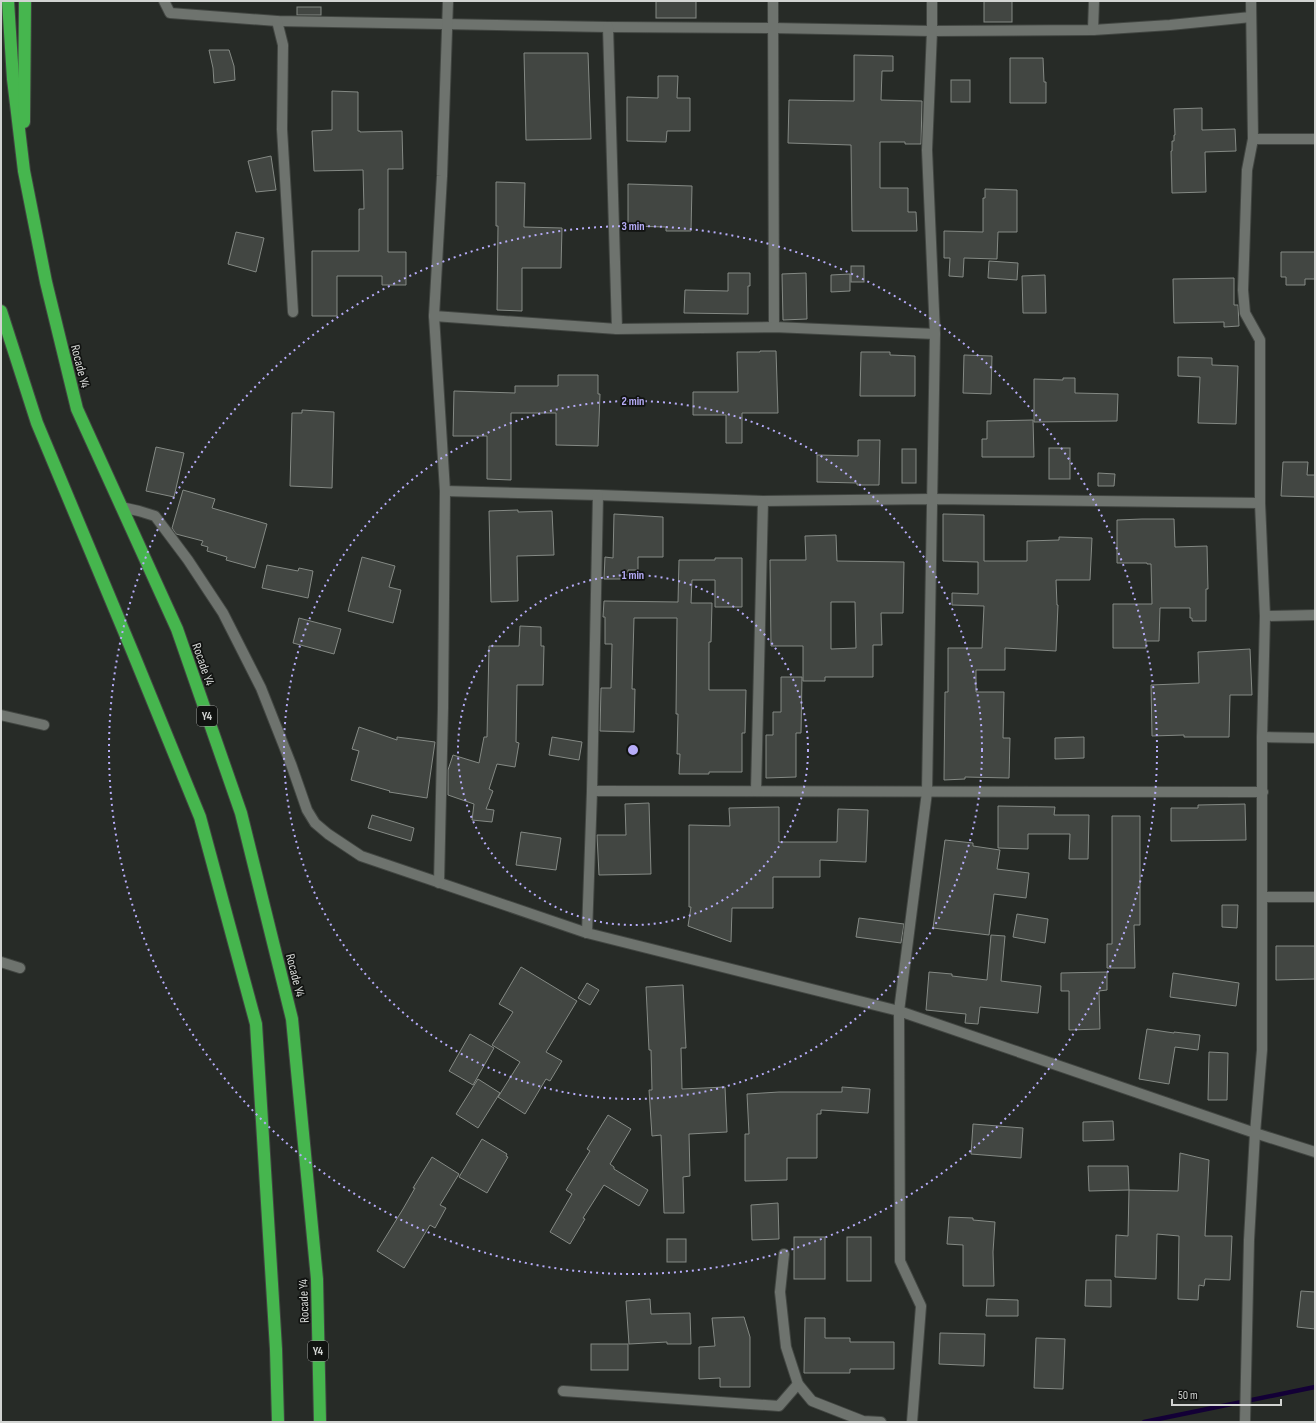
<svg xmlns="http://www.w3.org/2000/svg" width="1316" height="1423" font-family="'Sofia Sans Condensed',sans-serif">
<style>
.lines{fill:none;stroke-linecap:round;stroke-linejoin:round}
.stream{stroke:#130036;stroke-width:4.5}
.building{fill:#424642;stroke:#848984;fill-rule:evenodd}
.street-casing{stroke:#424642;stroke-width:12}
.highway-casing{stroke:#424642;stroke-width:14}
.street{stroke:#6e736e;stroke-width:10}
.highway{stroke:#46b64e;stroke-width:12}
.ring{fill:none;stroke:#b6acf8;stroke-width:2;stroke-dasharray:2 4}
.labels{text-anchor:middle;stroke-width:3.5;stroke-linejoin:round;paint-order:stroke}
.shield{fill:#111311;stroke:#989a98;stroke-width:1}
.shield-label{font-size:12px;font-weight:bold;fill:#d2d4d2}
.street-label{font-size:13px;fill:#d2d4d2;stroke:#111311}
.centre{fill:#b6acf8;stroke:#111311;stroke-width:2}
.ring-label{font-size:12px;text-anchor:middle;font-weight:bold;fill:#b6acf8;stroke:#111311;stroke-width:3.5;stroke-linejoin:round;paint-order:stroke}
</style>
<rect width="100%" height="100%" fill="#272b27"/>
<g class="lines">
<path class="stream" d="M 1144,1422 L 1315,1387"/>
</g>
<g class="building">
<rect x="656" y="1" width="40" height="17"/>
<rect x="984" y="1" width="28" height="21"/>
<rect x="297" y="7" width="24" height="8"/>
<path d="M 209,50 L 229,50 L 234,66 L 235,80 L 214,83 L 213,68 Z"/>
<path d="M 524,53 L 588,53 L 591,139 L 526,140 Z"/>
<path d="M 854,55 L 893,56 L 893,71 L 882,71 L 881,100 L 922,101 L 921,144 L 905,144 L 905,142 L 880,142 L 880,188 L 908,188 L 908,212 L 916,212 L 917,231 L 852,231 L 851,145 L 788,143 L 789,100 L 854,101 Z"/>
<path d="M 1010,58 L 1043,58 L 1044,82 L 1046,82 L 1046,103 L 1010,103 Z"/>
<path d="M 658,76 L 678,76 L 677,98 L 690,98 L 690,131 L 667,131 L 666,142 L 627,141 L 627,97 L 658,98 Z"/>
<rect x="951" y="80" width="19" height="22"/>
<path d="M 332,91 L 358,92 L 358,131 L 360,131 L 360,132 L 402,131 L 403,169 L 388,169 L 388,252 L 406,252 L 406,285 L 382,285 L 382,276 L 337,276 L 337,316 L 312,316 L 312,251 L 359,251 L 359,209 L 364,209 L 363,170 L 314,171 L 312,131 L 332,130 Z"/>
<path d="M 1202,108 L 1202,130 L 1235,129 L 1236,151 L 1205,152 L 1206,192 L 1172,193 L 1171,151 L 1172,151 L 1172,141 L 1174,141 L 1174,135 L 1175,135 L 1174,109 Z"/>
<path d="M 271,156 L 276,190 L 256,192 L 248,161 Z"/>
<path d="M 496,182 L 525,183 L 524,227 L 562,228 L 561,268 L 522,268 L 522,311 L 497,310 L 498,226 L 496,226 Z"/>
<path d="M 628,184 L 692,186 L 691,231 L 666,231 L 666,227 L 628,226 Z"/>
<path d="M 985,189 L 1017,190 L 1017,232 L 998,232 L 997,259 L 964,258 L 963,277 L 949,276 L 950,258 L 944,258 L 944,231 L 983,232 L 983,198 L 985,198 Z"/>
<path d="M 236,232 L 264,238 L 256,272 L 228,264 Z"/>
<path d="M 1281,252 L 1315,252 L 1315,279 L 1305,279 L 1305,285 L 1286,285 L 1286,277 L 1281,277 Z"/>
<path d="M 989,261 L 1018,263 L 1017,280 L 988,278 Z"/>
<rect x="851" y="266" width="13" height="16"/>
<path d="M 728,273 L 750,273 L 750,286 L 748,286 L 748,314 L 684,313 L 685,290 L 728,291 Z"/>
<path d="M 806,273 L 807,319 L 783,320 L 782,274 Z"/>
<path d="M 850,274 L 850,291 L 831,292 L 831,275 Z"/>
<path d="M 1045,275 L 1046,313 L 1023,313 L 1022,276 Z"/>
<path d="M 1234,278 L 1234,305 L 1238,305 L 1239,326 L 1224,327 L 1224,322 L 1174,323 L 1173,279 Z"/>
<path d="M 760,351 L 776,351 L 778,413 L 742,413 L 742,443 L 726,443 L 726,415 L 693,415 L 693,392 L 738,392 L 737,352 L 760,352 Z"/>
<path d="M 861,352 L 890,352 L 890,355 L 915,356 L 915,396 L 860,396 Z"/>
<path d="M 964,355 L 992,356 L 991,394 L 963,393 Z"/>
<path d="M 1178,357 L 1212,358 L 1212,365 L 1238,366 L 1236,424 L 1198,423 L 1200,377 L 1178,376 Z"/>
<path d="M 558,375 L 598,375 L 598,394 L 600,394 L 598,446 L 556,445 L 556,413 L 511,413 L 511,480 L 487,479 L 487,436 L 453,436 L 454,391 L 515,393 L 515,386 L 558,386 Z"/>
<path d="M 1063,378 L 1075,378 L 1075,393 L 1118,394 L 1117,421 L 1034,422 L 1034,379 L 1063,380 Z"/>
<path d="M 302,410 L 334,412 L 332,488 L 290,486 L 292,413 L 302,413 Z"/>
<path d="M 1033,420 L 1034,457 L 982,457 L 982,439 L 987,439 L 987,421 Z"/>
<path d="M 858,440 L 880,440 L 879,485 L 857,485 L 857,483 L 817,482 L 817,455 L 858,456 Z"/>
<path d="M 156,447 L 184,453 L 174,497 L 146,491 Z"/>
<rect x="1049" y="448" width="21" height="31"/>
<rect x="902" y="449" width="14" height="34"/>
<path d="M 1283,462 L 1308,462 L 1307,475 L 1315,475 L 1315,497 L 1281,496 Z"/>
<path d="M 1098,473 L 1115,474 L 1114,486 L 1098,486 Z"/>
<path d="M 183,490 L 215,499 L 212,508 L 267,524 L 255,568 L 226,560 L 227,557 L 207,551 L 208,547 L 201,545 L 203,541 L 176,534 L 172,528 Z"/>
<path d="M 518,510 L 518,512 L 552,511 L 554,555 L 517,556 L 518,601 L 491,602 L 489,511 Z"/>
<path d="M 614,514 L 663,517 L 663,557 L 638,557 L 638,570 L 628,570 L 628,579 L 604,579 L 605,557 L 613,558 Z"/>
<path d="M 943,514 L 984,515 L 984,561 L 1027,561 L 1027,541 L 1059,540 L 1059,537 L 1092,538 L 1090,580 L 1056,580 L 1057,605 L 1058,605 L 1056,651 L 1005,648 L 1005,670 L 976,670 L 976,692 L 1004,692 L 1003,738 L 1010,738 L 1009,778 L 965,777 L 965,779 L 944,780 L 945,692 L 948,692 L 948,648 L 982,648 L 984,606 L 952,605 L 952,593 L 978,594 L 978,562 L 943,561 Z"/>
<path d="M 1142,519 L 1174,519 L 1175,547 L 1207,546 L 1208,589 L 1206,589 L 1206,621 L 1192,621 L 1192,618 L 1190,618 L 1190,608 L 1160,608 L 1159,641 L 1146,641 L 1146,648 L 1113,648 L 1113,604 L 1152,604 L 1151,564 L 1147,564 L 1147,563 L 1117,563 L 1117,520 Z"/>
<path d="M 836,535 L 837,561 L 904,562 L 903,613 L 881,613 L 882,645 L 873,645 L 873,677 L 825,677 L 825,681 L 803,681 L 803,646 L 771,646 L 770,560 L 806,560 L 805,536 ZM 831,602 L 855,602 L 856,648 L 831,649 Z"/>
<path d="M 362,557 L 395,566 L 389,587 L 401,590 L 393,623 L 348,611 Z"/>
<path d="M 715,558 L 742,558 L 742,607 L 715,607 L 715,580 L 692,580 L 691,603 L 712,603 L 711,642 L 709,642 L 709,690 L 746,690 L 745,733 L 742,733 L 742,772 L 709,772 L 709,774 L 679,774 L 680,754 L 677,754 L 678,714 L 676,714 L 677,618 L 634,618 L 632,689 L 635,689 L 634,732 L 600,731 L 601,688 L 611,688 L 612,644 L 605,644 L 605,617 L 603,617 L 604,601 L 678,602 L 679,560 L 715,560 Z"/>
<path d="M 267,565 L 298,571 L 299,568 L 313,571 L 308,598 L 262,588 Z"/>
<path d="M 299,618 L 341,629 L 334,654 L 293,643 Z"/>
<path d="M 520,626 L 541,627 L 541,646 L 544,646 L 543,685 L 517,685 L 516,742 L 519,743 L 515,767 L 497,764 L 489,789 L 493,791 L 486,809 L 494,810 L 492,822 L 472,820 L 474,804 L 448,795 L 448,770 L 453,755 L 479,763 L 484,737 L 487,737 L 489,646 L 519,646 Z"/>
<path d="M 1250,649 L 1252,695 L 1230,695 L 1229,737 L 1184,737 L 1184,735 L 1152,736 L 1151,685 L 1199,683 L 1198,652 Z"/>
<path d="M 781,677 L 802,677 L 801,733 L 796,733 L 796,777 L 766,778 L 766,735 L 773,735 L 773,712 L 781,712 Z"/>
<path d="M 359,727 L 397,740 L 397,737 L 435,742 L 427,798 L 389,792 L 390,791 L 351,780 L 359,751 L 352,749 Z"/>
<path d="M 552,737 L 582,742 L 579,760 L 549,755 Z"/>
<path d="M 1084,737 L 1084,758 L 1055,759 L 1055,738 Z"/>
<path d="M 649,803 L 651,874 L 599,875 L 597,835 L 626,835 L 625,804 Z"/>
<path d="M 1245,804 L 1246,840 L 1171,841 L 1171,808 L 1198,808 L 1198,805 Z"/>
<path d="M 998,806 L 1055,807 L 1054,815 L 1089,815 L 1088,859 L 1069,859 L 1070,834 L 1028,834 L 1028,849 L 998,848 Z"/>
<path d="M 779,807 L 779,842 L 837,842 L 838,809 L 868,810 L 866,862 L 820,860 L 820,877 L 773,877 L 773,908 L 732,908 L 731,942 L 688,926 L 691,907 L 689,907 L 689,825 L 730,826 L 729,808 Z"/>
<path d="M 372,815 L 414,828 L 411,841 L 368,828 Z"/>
<path d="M 1112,816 L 1140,816 L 1140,925 L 1134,925 L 1135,968 L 1107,968 L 1107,944 L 1112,944 Z"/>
<path d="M 521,832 L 561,838 L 556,870 L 516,865 Z"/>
<path d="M 945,840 L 973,843 L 973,846 L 1000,850 L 997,869 L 1029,873 L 1026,898 L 994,894 L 989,935 L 933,928 Z"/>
<path d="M 1222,905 L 1238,905 L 1237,928 L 1222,927 Z"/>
<path d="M 1017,914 L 1048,919 L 1045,943 L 1013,937 Z"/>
<path d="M 859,918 L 904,924 L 901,943 L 856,937 Z"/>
<path d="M 991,935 L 1005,936 L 1001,981 L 1041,986 L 1038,1013 L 980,1007 L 978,1024 L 965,1023 L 966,1014 L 926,1010 L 929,972 L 952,974 L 952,976 L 987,980 Z"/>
<path d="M 1276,946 L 1315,946 L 1315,979 L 1276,980 Z"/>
<path d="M 521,967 L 577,1001 L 546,1052 L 562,1061 L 550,1081 L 546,1079 L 525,1114 L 498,1097 L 520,1062 L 492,1045 L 513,1012 L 499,1004 Z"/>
<path d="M 1107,972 L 1107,990 L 1099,991 L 1100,1029 L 1069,1030 L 1069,991 L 1061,991 L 1061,973 Z"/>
<path d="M 1173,973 L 1239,983 L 1236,1006 L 1170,997 Z"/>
<path d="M 587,983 L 599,990 L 590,1005 L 578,998 Z"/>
<path d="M 683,985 L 686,1048 L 681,1048 L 682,1089 L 725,1087 L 727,1132 L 689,1134 L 690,1176 L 683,1177 L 684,1213 L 664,1213 L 661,1135 L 652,1136 L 649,1090 L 652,1090 L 651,1050 L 649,1050 L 646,987 Z"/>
<path d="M 1147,1029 L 1174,1033 L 1174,1032 L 1200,1035 L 1198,1050 L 1175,1047 L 1169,1084 L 1139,1079 Z"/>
<path d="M 470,1034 L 494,1048 L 473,1085 L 449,1071 Z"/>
<path d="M 1209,1052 L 1228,1053 L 1227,1100 L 1208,1100 Z"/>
<path d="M 478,1079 L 500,1093 L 478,1128 L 456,1114 Z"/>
<path d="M 842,1087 L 870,1089 L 868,1113 L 821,1110 L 821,1114 L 817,1114 L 817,1158 L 787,1158 L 787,1180 L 745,1181 L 745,1134 L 749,1134 L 747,1094 L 779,1092 L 842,1092 Z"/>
<path d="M 608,1115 L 631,1129 L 610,1164 L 614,1167 L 614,1169 L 648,1190 L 639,1206 L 604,1185 L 583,1218 L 585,1219 L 570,1244 L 550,1232 L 572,1194 L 566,1190 L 590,1151 L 587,1149 Z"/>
<path d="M 1113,1121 L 1114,1140 L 1083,1141 L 1083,1122 Z"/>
<path d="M 973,1124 L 1023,1128 L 1021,1158 L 971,1154 Z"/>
<path d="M 482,1139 L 507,1154 L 506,1156 L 508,1157 L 487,1193 L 459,1177 Z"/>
<path d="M 1180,1153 L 1209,1160 L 1205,1236 L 1232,1236 L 1230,1280 L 1205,1279 L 1204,1286 L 1199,1285 L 1198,1300 L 1178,1299 L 1179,1236 L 1157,1234 L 1156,1279 L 1115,1277 L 1116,1235 L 1128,1236 L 1129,1190 L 1178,1191 Z"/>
<path d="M 432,1157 L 459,1174 L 440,1205 L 446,1208 L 435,1228 L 430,1225 L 404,1268 L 377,1251 L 403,1209 L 415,1188 L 413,1188 Z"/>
<path d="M 1088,1166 L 1128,1166 L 1129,1190 L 1089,1191 Z"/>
<path d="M 778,1203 L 779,1239 L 752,1240 L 751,1205 Z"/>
<path d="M 949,1217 L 973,1218 L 973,1220 L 995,1222 L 993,1252 L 994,1286 L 963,1286 L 963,1245 L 947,1244 Z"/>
<rect x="794" y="1237" width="31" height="42"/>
<rect x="847" y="1237" width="24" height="44"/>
<rect x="667" y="1239" width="19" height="23"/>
<path d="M 1086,1280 L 1111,1280 L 1111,1307 L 1085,1306 Z"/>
<path d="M 1301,1291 L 1315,1292 L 1315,1329 L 1297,1327 Z"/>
<path d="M 650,1299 L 651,1314 L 690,1313 L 691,1344 L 667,1344 L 667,1342 L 629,1344 L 626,1301 Z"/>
<path d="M 987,1299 L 1018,1300 L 1018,1316 L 986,1316 Z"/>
<path d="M 744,1317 L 750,1337 L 750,1387 L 720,1387 L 720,1378 L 699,1379 L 699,1347 L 715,1346 L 712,1318 Z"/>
<path d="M 805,1318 L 825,1318 L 825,1338 L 850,1338 L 850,1342 L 894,1342 L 894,1369 L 850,1369 L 850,1373 L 804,1373 Z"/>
<path d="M 940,1333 L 985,1334 L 984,1366 L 939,1364 Z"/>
<path d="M 1036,1338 L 1065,1339 L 1063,1389 L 1034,1388 Z"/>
<rect x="591" y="1344" width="37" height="26"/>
</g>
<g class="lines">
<g class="street-casing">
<g id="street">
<path d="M 164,1 L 170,13 L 277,21 L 608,27 L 772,28 L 932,31 L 1093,30 L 1170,25 L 1251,17"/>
<path d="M 773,1 L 774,327"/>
<path d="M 277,21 L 283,45 L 282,129 L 293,312"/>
<path d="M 608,27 L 617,329"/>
<path d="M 1093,30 L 1094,1"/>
<path d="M 1253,139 L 1315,139"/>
<path d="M 434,316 L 617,329 L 774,327 L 935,334"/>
<path d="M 445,491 L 598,495 L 763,501 L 932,499 L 1260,503"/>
<path d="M 121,507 L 139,511 L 155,516 L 188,560 L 223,613 L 261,688 L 291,764 L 307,810 L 315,823 L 328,834 L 361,856 L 587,933 L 899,1011 L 1255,1133 L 1315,1152"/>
<path d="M 1265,616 L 1315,615"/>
<path d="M 1,715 L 44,725"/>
<path d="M 1262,737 L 1315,738"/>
<path d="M 592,791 L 1263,792"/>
<path d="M 756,791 L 763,501"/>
<path d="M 439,883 L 443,708 L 445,491 L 434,316 L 442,176 L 448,1"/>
<path d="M 1263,897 L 1315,897"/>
<path d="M 587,933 L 592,791 L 598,495"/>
<path d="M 1,962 L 20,968"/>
<path d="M 784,1254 L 780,1292 L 786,1347 L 798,1384 L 812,1401 L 863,1421 L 881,1422"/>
<path d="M 563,1391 L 779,1406 L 798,1384"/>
<path d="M 912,1422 L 921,1306 L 900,1261 L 899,1011 L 927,792 L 935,334 L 927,150 L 932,31 L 932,1"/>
<path d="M 1245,1422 L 1249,1240 L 1255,1133 L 1262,1050 L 1262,737 L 1265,616 L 1260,503 L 1260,340 L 1245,313 L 1243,290 L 1247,170 L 1253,139 L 1251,1"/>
</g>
</g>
<g class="highway-casing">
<g id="highway">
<path d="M 8,1 L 13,79 L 24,171 L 46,282 L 77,409 L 177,629 L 241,813 L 292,1019 L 317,1279 L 320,1422"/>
<path d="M 24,122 L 25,1"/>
<path d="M 1,311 L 37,423 L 133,653 L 200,817 L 256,1024 L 276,1349 L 278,1422"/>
</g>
</g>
<use href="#street" class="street"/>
<use href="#highway" class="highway"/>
</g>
<g class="ring">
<circle cx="633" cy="750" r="175"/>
<circle cx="633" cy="750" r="349"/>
<circle cx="633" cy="750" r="524"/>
</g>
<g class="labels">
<g class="shield">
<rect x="197" y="706" width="20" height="20" rx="3"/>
<rect x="308" y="1341" width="20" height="20" rx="3"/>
</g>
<g class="shield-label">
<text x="207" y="720">Y4</text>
<text x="318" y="1355">Y4</text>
</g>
<g class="street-label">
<text transform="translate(81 366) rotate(76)" y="5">Rocade Y4</text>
<text transform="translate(204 664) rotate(71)" y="5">Rocade Y4</text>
<text transform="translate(296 975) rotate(76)" y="5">Rocade Y4</text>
<text transform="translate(303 1301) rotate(-92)" y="5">Rocade Y4</text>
</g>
</g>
<circle cx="633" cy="750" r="6" class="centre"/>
<g class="ring-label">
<text x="633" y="230">3 min</text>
<text x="633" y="405">2 min</text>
<text x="633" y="579">1 min</text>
</g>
<rect width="1316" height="1423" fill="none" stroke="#d2d4d2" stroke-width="4"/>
<path d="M1172 1399v6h109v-6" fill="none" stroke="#d2d4d2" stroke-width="2"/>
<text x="1178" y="1399" font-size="12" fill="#d2d4d2" stroke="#111311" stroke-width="3" paint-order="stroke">50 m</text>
</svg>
